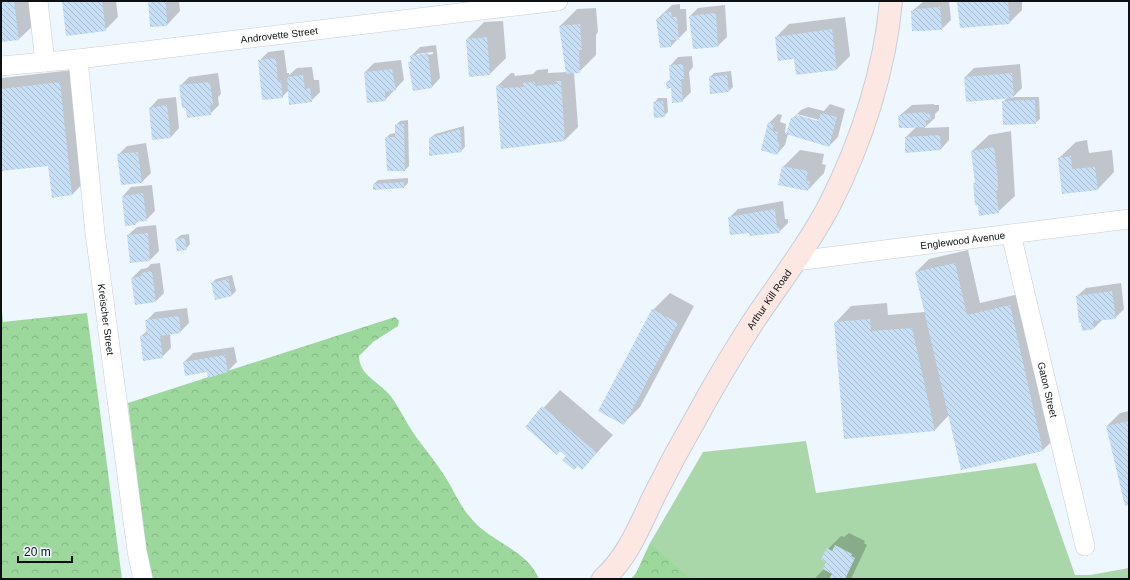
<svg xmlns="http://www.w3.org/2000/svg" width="1130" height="580" font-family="Helvetica,sans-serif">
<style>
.forest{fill:url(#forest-crowns)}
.garden{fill:#aad7a9}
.shadow{fill:#0003;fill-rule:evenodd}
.building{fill:url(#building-back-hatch)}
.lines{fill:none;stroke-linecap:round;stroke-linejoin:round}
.street-casing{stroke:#c5ced7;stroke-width:20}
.secondary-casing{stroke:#c5ced7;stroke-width:24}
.street{stroke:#fff;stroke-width:19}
.secondary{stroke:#fce7e3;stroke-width:22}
.labels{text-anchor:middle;stroke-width:4;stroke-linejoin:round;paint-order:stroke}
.street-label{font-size:10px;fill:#0d1113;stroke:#eff7fe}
</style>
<defs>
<pattern id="forest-crowns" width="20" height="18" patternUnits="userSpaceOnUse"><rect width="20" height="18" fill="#9cd79c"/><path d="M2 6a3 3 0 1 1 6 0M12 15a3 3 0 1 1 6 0" fill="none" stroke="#85b886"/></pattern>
<pattern id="building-back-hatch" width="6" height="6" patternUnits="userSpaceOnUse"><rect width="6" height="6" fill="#c6dff6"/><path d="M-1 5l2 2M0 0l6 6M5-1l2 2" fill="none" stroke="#a9bed2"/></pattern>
</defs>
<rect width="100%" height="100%" fill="#eff7fe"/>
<g class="forest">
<path d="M 1,300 L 3,322 L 87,313 L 122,579 L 1,579 Z"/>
<path d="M 395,317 L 399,321 L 398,326 L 373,342 L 359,356 C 359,374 377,381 388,393 C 398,404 404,419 412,431 C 423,447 436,462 446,478 C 454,491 460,506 470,517 C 489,542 527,549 539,579 L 153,579 L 145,544 L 128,403 Z"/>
<path d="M 650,543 L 698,579 L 631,579 L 636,573 Z"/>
</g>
<path class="garden" d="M 806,441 L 816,493 L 1036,463 L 1075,575 L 1090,575 L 1129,568 L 1129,579 L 690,579 L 650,543 L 703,452 Z"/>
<g class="shadow">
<path d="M 1,1 L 33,1 L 36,23 L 19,39 L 1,41 Z"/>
<path d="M 63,1 L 116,1 L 118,17 L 105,30 Z"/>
<path d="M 149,1 L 179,1 L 180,11 L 167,25 Z"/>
<path d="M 924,1 L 949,1 L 951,20 L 942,29 L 917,31 L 912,11 Z"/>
<path d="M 958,1 L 1022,1 L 1022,10 L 1009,23 Z"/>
<path d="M 680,4 L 680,9 L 686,9 L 687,30 L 671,46 L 657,19 L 672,5 Z"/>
<path d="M 725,5 L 727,37 L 718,46 L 690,16 L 698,8 Z"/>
<path d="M 596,8 L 598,32 L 596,35 L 596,55 L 579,72 L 574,72 L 578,127 L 565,140 L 502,148 L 497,86 L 511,73 L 514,73 L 515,76 L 533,74 L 537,70 L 548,69 L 548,73 L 567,72 L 560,26 L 577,9 Z"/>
<path d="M 845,17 L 850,56 L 837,69 L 795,58 L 776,37 L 789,24 Z"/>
<path d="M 503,21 L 506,58 L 490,74 L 467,39 L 484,22 Z"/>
<path d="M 436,45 L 440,78 L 432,87 L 409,63 L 411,61 L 411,56 L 420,47 ZM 433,52 L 433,54 L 417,56 L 417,54 Z"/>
<path d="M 284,50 L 287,73 L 289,73 L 289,75 L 297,68 L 312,67 L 314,80 L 319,80 L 320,92 L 311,101 L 289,90 L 282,97 L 259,61 L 268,52 Z"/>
<path d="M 692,56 L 693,67 L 689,72 L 691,92 L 682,101 L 667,82 L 671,79 L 670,66 L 678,57 Z"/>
<path d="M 401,60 L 404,80 L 385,100 L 365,72 L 374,63 Z"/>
<path d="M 1020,64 L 1022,88 L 1013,97 L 1039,97 L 1040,119 L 1035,123 L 1003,102 L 1007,98 L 965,77 L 974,68 Z"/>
<path d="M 73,70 L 85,181 L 72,195 L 49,165 L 1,170 L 1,78 Z"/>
<path d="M 731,71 L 733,87 L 729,91 L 710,77 L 714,73 Z"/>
<path d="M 218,73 L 221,94 L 218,97 L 219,105 L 210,114 L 180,86 L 189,77 Z"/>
<path d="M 176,97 L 179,128 L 171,137 L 153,139 L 150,108 L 158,99 Z"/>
<path d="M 658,98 L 667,98 L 668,112 L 664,116 L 654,103 Z"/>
<path d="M 830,104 L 845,109 L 838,137 L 829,146 L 788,134 L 785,145 L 777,154 L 769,123 L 778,114 L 782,115 L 780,122 L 786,124 L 785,133 L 787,134 L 792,119 L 801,110 L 808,107 L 824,111 ZM 797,114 L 823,121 L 823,123 L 797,116 Z"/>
<path d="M 934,104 L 934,105 L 939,105 L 939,110 L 935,114 L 935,118 L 924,128 L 949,127 L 949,140 L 941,149 L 906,137 L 916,127 L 904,128 L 899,116 L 912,105 Z"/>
<path d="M 408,120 L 409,166 L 405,170 L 386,138 L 390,134 L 396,133 L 396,125 L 400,121 Z"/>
<path d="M 464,126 L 465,147 L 461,151 L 430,138 L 435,134 Z"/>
<path d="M 1011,131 L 1015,196 L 998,212 L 979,204 L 974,183 L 976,181 L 972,151 L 989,135 Z"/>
<path d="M 1087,140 L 1089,153 L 1112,150 L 1114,172 L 1098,189 L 1063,193 L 1059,158 L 1076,142 Z"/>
<path d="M 146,143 L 151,173 L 142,182 L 122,184 L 118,155 L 127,146 Z"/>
<path d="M 800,150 L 824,154 L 822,164 L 826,165 L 824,173 L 808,190 L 783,167 Z"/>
<path d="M 408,178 L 408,183 L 404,187 L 374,189 L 374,184 L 378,180 Z"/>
<path d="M 152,185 L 155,211 L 146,220 L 138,221 L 135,224 L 123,196 L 131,187 Z"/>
<path d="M 783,201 L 785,219 L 788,219 L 788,223 L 779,232 L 729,218 L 738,209 Z"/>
<path d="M 156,225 L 159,251 L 150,260 L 131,262 L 128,235 L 137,227 Z"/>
<path d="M 189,234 L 190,244 L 186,249 L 176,239 L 181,235 Z"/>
<path d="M 968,250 L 980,303 L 1023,293 L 1056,437 L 1043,450 L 949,415 L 935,430 L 845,438 L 835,323 L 851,306 L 887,303 L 888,315 L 925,312 L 916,272 L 929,259 Z"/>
<path d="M 160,263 L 164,293 L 155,302 L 132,278 L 141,269 L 147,268 L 151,264 Z"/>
<path d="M 232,275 L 236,291 L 231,296 L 212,283 L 216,279 Z"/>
<path d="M 1121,283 L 1124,309 L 1115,318 L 1103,319 L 1093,329 L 1077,296 L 1086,288 Z"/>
<path d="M 670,293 L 694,306 L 640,407 L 624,423 L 599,410 L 653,310 Z"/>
<path d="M 187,308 L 189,323 L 180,332 L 170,333 L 171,348 L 162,357 L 141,336 L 147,331 L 146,321 L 155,312 Z"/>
<path d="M 234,347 L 237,362 L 228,371 L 208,371 L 184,362 L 193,353 Z"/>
<path d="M 560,390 L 613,435 L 582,469 L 567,456 L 526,427 Z"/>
<path d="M 1129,411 L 1129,504 L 1107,426 L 1120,413 Z"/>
<path d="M 849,533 L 865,541 L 864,543 L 867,545 L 851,579 L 814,579 L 824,569 L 828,562 L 828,549 L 841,536 L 844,537 Z"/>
</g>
<g class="building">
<path d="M 1,1 L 14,1 L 19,40 L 1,42 Z"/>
<path d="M 62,1 L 102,1 L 106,31 L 66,36 Z"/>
<path d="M 148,1 L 166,1 L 167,26 L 150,27 Z"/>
<path d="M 957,1 L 1008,1 L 1010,24 L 960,28 Z"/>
<path d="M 940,7 L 942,30 L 912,31 L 911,11 L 915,11 L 915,9 Z"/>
<path d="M 671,12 L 672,17 L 677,17 L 679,40 L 671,40 L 671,47 L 660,48 L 656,19 L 662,18 L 662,13 Z"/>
<path d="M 716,13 L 718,47 L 693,49 L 689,16 Z"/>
<path d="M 580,24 L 582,50 L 579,50 L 580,73 L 566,74 L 559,26 Z"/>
<path d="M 832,29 L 837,70 L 796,75 L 794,59 L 778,61 L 775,37 Z"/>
<path d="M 487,37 L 490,75 L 469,77 L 466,39 Z"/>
<path d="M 428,53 L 432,88 L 413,91 L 408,62 L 411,62 L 410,56 Z"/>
<path d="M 276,58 L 278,82 L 281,81 L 283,98 L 262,100 L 258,60 Z"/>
<path d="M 683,64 L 684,76 L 684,79 L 681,79 L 683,102 L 672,103 L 671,88 L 667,89 L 666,82 L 670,82 L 669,65 Z"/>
<path d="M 392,69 L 396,90 L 385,92 L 386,101 L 367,103 L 364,72 Z"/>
<path d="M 1012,73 L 1014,98 L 966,102 L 964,77 Z"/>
<path d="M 303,75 L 305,89 L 310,88 L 312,102 L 289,105 L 287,77 Z"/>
<path d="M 727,75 L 729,92 L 710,94 L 709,77 Z"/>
<path d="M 556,81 L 561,81 L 565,141 L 501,149 L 496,86 L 502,85 L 502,88 L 523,87 L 523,83 L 535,82 L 535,86 L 557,84 Z"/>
<path d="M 60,82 L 72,195 L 52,198 L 48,166 L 1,171 L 1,89 Z"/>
<path d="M 210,82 L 213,104 L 210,105 L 211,115 L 187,118 L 186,108 L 182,108 L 179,85 Z"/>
<path d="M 1035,100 L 1036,124 L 1003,125 L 1002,101 Z"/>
<path d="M 663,101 L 665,117 L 654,118 L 653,102 Z"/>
<path d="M 167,105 L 171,138 L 152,140 L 149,108 Z"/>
<path d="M 925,112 L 926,114 L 930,113 L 931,120 L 926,120 L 926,127 L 899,128 L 898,116 L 903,116 L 902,114 Z"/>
<path d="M 821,113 L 837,117 L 829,147 L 786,134 L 791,118 L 798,115 L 818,121 Z"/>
<path d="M 768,122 L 774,124 L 772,131 L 778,132 L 777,142 L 780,143 L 777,155 L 761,150 Z"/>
<path d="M 395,124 L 404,124 L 405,171 L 387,171 L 385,137 L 395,137 Z"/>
<path d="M 460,129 L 462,152 L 429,156 L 429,138 Z"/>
<path d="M 940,135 L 941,150 L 905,153 L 905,137 Z"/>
<path d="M 994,147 L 998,181 L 998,190 L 996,191 L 999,213 L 979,216 L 978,205 L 975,205 L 973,183 L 975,183 L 971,151 Z"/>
<path d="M 138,152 L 142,183 L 121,185 L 117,154 Z"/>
<path d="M 1071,156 L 1072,169 L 1095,167 L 1098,190 L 1062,194 L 1058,158 Z"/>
<path d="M 782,166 L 808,171 L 806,181 L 810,181 L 808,191 L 778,185 Z"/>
<path d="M 404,182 L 404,188 L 373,190 L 373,184 Z"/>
<path d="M 143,193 L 147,221 L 135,222 L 136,225 L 125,226 L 122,196 Z"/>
<path d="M 775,209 L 777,228 L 779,227 L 780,233 L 750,236 L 749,233 L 730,235 L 728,217 Z"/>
<path d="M 148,233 L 150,261 L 130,263 L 127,235 Z"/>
<path d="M 185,238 L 187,250 L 177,251 L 175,239 Z"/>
<path d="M 955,263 L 967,315 L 1010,305 L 1043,451 L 961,470 L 915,272 Z"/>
<path d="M 152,271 L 156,302 L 135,305 L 131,278 L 142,276 L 141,273 Z"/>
<path d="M 228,279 L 232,296 L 215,300 L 211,283 Z"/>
<path d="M 1112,291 L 1116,319 L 1093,321 L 1094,329 L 1082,331 L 1081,323 L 1079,323 L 1076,296 Z"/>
<path d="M 652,309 L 678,323 L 624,425 L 598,411 Z"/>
<path d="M 179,316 L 181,333 L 160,336 L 163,358 L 143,361 L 140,336 L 147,335 L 145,320 Z"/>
<path d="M 870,319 L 871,331 L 912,328 L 935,431 L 844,439 L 834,322 Z"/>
<path d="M 225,355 L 228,372 L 208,378 L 207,372 L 185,376 L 183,362 Z"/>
<path d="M 542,406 L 597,453 L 582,470 L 578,466 L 574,470 L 562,460 L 566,456 L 560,451 L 557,455 L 525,427 Z"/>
<path d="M 1129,421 L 1129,505 L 1125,506 L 1106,426 Z"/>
<path d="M 835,545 L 852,554 L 851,556 L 855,558 L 845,579 L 829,579 L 832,574 L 823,569 L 826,562 L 821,559 L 827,548 L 832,551 Z"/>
</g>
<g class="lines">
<g class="street-casing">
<g id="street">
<path d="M 38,1 L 45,62"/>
<path id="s1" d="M 78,59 L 95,233 L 137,551 L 143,579"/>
<path id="s2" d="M 1,66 L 78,59 L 558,1"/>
<path id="s3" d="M 1011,234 L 1085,546"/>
<path id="s4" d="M 796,261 L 1129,219"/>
</g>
</g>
<g class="secondary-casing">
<g id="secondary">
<path id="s5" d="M 603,579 C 628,557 640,525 654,496 C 667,470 681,444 696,418 C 714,385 733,353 753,322 C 779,283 808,246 830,204 C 861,143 885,70 891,1"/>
</g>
</g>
<use href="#street" class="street"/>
<use href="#secondary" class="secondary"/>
</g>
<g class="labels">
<g class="street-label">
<text dy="4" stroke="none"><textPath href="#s2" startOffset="280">Androvette Street</textPath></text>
<text dy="4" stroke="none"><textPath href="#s4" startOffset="168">Englewood Avenue</textPath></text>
<text dy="4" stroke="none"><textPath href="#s5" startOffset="326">Arthur Kill Road</textPath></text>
<text dy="4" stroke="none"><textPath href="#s1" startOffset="262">Kreischer Street</textPath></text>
<text dy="4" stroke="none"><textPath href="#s3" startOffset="160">Gaton Street</textPath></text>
</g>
</g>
<rect width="1130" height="580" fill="none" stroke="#0d1113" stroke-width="4"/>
<path d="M18 556v6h54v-6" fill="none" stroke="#0d1113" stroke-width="2"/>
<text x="24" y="556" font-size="12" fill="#0d1113" stroke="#eff7fe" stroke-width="3" paint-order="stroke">20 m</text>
</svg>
